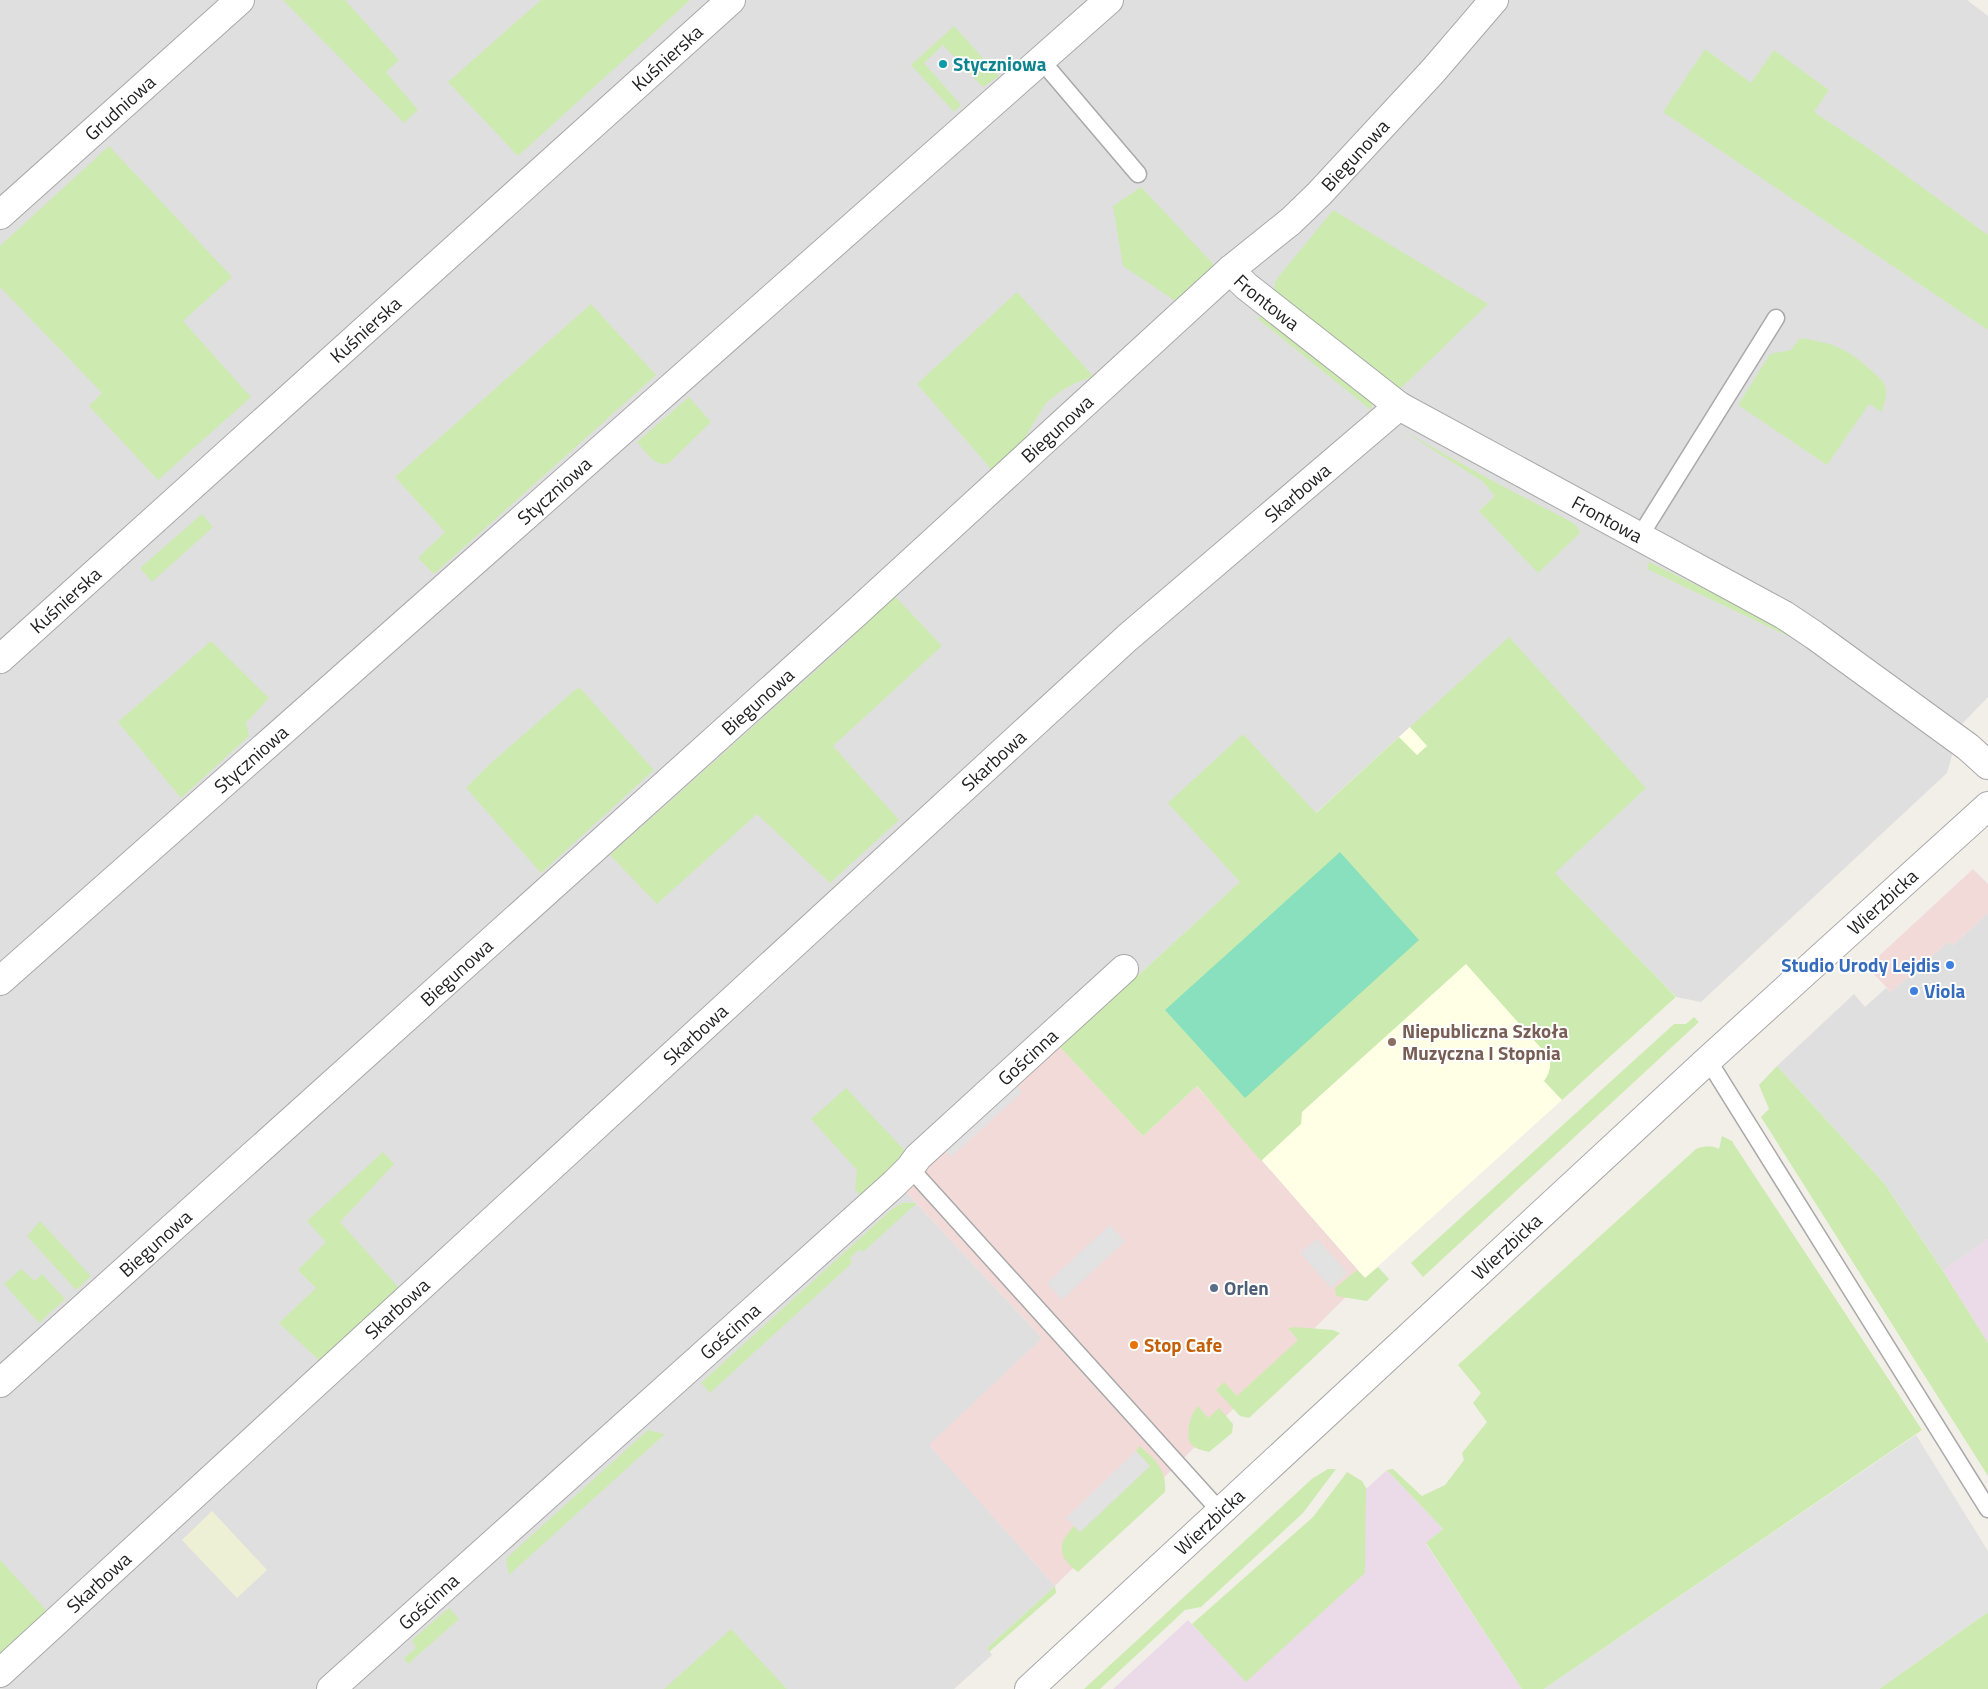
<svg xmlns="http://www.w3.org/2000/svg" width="1988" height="1689" font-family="'Titillium Web',sans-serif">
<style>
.residential{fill:#e0dfdf}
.commercial{fill:#f2dad9}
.industrial{fill:#ebdbe8}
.education{fill:#ffffe5}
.farmland{fill:#eef0d5}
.grass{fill:#cdebb0}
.pitch{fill:#88e0be}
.parking{fill:#e2e2e2}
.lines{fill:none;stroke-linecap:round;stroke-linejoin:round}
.service-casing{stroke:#a9a9a9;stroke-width:19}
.minor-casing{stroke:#a9a9a9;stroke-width:30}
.tertiary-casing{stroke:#a9a9a9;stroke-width:30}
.service{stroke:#fff;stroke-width:16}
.minor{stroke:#fff;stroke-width:28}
.tertiary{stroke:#fff;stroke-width:28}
.culture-dot{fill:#0f9aa8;stroke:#fff;stroke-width:2}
.shop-dot{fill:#3f7fe0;stroke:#fff;stroke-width:2}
.education-dot{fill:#8d6e63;stroke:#fff;stroke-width:2}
.service-dot{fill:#5c6f8a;stroke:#fff;stroke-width:2}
.food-dot{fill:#e8710a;stroke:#fff;stroke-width:2}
.labels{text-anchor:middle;stroke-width:4;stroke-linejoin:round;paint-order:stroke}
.street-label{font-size:19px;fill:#222;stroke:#fff}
.culture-label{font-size:19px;font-weight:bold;fill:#0d838f;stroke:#fff;text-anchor:start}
.shop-label{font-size:19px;font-weight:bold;fill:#366cbe;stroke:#fff;text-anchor:end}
.education-label{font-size:19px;font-weight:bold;fill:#785e54;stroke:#fff;text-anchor:start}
.service-label{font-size:19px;font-weight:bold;fill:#4e5e75;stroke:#fff;text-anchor:start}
.food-label{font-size:19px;font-weight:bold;fill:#c56008;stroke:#fff;text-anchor:start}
</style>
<rect width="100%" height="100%" fill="#f2efe9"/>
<g class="residential">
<path d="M 0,0 L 1967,0 L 1988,16 L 1988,697 L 1960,726 L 1947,773 L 1701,1002 L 1676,997 L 1410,727 L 904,1190 L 1043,1339 L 930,1445 L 1055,1586 L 987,1648 L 992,1655 L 954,1689 L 0,1689 Z"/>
<path d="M 1988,913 L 1988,1239 L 1943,1271 L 1884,1183 L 1777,1066 L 1854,994 L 1865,1007 L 1886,988 L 1891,992 L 1949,941 L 1953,945 Z"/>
</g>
<g class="commercial">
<path d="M 1973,869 L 1988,884 L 1988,913 L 1953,945 L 1949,941 L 1891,992 L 1867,967 Z"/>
<path d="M 1060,1047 L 1143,1136 L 1197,1086 L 1365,1278 L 1055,1586 L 929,1445 L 1042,1338 L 904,1190 Z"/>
</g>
<g class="industrial">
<path d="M 1988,1239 L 1988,1343 L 1943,1271 Z"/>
<path d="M 1387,1470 L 1443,1529 L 1426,1544 L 1522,1689 L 1113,1689 L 1188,1620 L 1203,1636 Z"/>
</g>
<path class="education" d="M 1410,727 L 1676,997 L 1365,1278 L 1117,995 Z"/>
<path class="farmland" d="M 212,1511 L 267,1570 L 237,1598 L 182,1540 Z"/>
<g class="grass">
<path d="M 283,0 L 345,0 L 399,60 L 386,72 L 418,110 L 404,123 Z"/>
<path d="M 541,0 L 690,0 L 518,156 L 448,82 Z"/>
<path d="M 954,26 L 999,76 L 983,87 L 943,45 L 924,63 L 961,105 L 954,112 L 911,65 Z"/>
<path d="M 1705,49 L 1751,83 L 1774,50 L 1829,90 L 1814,112 L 1868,148 L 1988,235 L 1988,330 L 1663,112 Z"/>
<path d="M 109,146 L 232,277 L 183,321 L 251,397 L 158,480 L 89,406 L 102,393 L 0,287 L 0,246 Z"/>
<path d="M 1141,187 L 1216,267 L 1177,302 L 1123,266 L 1113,206 Z"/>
<path d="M 1333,210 L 1488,304 L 1398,391 L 1275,292 L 1274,287 L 1276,280 Z"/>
<path d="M 1017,292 L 1093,376 L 1073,384 L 1058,393 L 1046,403 L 1022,442 L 992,470 L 917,384 Z"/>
<path d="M 591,304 L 656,375 L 434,574 L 418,558 L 445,532 L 395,477 Z"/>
<path d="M 1268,314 L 1373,402 L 1371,410 L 1257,318 Z"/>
<path d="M 1800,338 C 1833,343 1847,348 1872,371 C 1877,376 1885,382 1886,389 C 1887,397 1884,404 1882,412 L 1869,404 L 1827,465 L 1738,405 L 1770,354 L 1791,350 Z"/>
<path d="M 689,397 L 711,422 L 669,463 C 655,468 646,452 637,442 Z"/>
<path d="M 1402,430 L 1489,479 L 1568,520 L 1576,525 L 1580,533 L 1538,573 L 1479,511 L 1495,496 L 1482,481 Z"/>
<path d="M 202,514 L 213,527 L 152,582 L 140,568 Z"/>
<path d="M 1649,562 L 1793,632 L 1800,639 L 1786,635 L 1647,569 Z"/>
<path d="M 893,594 L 942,646 L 833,746 L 899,820 L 830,883 L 757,814 L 657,904 L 610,855 L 851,639 L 851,630 Z"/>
<path d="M 1509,637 L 1646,788 L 1555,873 L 1676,997 L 1562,1100 L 1544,1081 C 1549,1074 1552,1066 1549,1057 L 1466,964 L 1302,1112 L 1301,1124 L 1261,1161 L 1197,1086 L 1143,1136 L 1060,1047 L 1240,882 L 1168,803 L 1243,734 L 1316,813 L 1399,737 L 1417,755 L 1427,746 L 1410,727 Z"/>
<path d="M 211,641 L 269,698 L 246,723 L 249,736 L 181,798 L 118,722 Z"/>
<path d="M 580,688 L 654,770 L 541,873 L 466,788 L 492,762 L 575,690 Z"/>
<path d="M 1694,1017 L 1699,1022 L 1423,1277 L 1411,1263 L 1674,1024 L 1686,1024 Z"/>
<path d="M 1777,1066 L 1884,1183 L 1943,1271 L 1988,1343 L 1988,1476 L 1761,1117 L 1769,1109 L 1759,1085 Z"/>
<path d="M 846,1088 L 908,1154 L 861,1196 L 855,1189 L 857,1170 L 811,1119 Z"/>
<path d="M 1722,1136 L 1732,1141 L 1735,1146 L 1922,1430 L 1544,1689 L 1522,1689 L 1426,1543 L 1443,1529 L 1387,1470 L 1393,1469 L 1422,1496 L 1445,1485 L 1464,1460 L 1462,1453 L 1487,1422 L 1473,1403 L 1481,1393 L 1458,1365 L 1696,1149 C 1704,1146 1711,1145 1719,1149 Z"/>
<path d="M 383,1152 L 394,1164 L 340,1222 L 400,1289 L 321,1362 L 279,1323 L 316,1288 L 298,1270 L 326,1242 L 307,1221 Z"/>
<path d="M 902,1203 L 917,1203 L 863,1252 L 860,1249 L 850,1258 L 852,1263 L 710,1393 L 701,1383 L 891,1210 Z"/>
<path d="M 40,1221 L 91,1276 L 76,1290 L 27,1236 Z"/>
<path d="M 1378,1267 L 1389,1279 L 1367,1301 L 1336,1296 L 1335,1288 L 1357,1270 L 1365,1278 Z"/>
<path d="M 21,1269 L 35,1281 L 42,1274 L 65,1299 L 39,1323 L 4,1284 Z"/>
<path d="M 1295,1327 L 1333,1330 L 1340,1333 L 1249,1418 L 1240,1416 L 1216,1390 L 1224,1382 L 1237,1396 L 1298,1340 L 1288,1328 Z"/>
<path d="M 1198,1406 L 1208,1418 L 1219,1408 L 1233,1424 L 1232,1433 L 1209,1452 C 1204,1451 1195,1449 1191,1444 C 1185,1435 1190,1414 1198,1406 Z"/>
<path d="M 648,1430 L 665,1434 L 509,1575 L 506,1559 L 511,1554 Z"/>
<path d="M 1139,1446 C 1155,1458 1167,1471 1165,1492 L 1078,1572 C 1057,1557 1057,1544 1074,1526 L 1080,1532 L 1150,1466 L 1136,1451 Z"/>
<path d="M 1328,1469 L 1336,1469 L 1303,1513 L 1201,1607 L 1185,1610 L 1100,1689 L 1084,1689 L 1313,1478 Z"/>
<path d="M 1347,1472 L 1362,1481 L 1366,1488 L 1365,1573 L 1246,1682 L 1192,1624 L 1313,1517 Z"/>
<path d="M 0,1560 L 47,1611 L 0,1654 Z"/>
<path d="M 1055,1586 L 1056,1593 L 989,1652 L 987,1648 Z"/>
<path d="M 449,1608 L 459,1619 L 408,1664 L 404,1658 L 416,1648 L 412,1640 Z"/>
<path d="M 1988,1612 L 1988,1689 L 1879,1689 Z"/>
<path d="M 731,1629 L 787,1689 L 664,1689 Z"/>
</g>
<path class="pitch" d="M 1340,852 L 1419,940 L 1245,1098 L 1165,1010 Z"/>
<g class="parking">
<path d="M 1014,1083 L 1022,1092 L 951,1157 L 943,1148 Z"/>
<path d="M 1110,1225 L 1125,1241 L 1062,1300 L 1047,1283 Z"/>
<path d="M 1317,1239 L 1348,1273 L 1331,1288 L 1300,1253 Z"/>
<path d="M 1916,1435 L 1988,1551 L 1988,1612 L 1879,1689 L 1544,1689 Z"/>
<path d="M 1136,1451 L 1150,1466 L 1080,1532 L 1066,1518 Z"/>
</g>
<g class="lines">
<g class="service-casing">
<g id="service">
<path d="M 1041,60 L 1138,174"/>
<path d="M 1640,536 L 1776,318"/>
<path d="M 1708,1060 L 1988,1509"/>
<path d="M 910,1168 L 1220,1511"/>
</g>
</g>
<g class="minor-casing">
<g id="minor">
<path id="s1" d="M 0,215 L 240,0"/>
<path id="s2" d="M 1230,270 L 1246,286 L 1399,406 L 1784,615 L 1814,635 L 1968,747 L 1988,765"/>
<path id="s3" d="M 0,659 L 731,0"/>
<path id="s4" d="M 0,981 L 1109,0"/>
<path id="s5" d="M 0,1383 L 857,612 L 1230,270 L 1291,221 L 1319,194 L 1433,71 L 1494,0"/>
<path id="s6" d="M 0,1673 L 1127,638 L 1399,406"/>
<path id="s7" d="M 331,1689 L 894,1184 L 910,1168 L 918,1157 L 1124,969"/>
</g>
</g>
<g class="tertiary-casing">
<g id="tertiary">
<path id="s8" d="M 1029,1689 L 1708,1060 L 1988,806"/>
</g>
</g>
<use href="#service" class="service"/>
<use href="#minor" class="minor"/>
<use href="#tertiary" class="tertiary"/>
</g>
<circle class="culture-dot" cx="943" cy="64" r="5"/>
<g class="shop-dot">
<circle cx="1950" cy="965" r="5"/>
<circle cx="1914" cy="991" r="5"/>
</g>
<circle class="education-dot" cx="1392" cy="1042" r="5"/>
<circle class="service-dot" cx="1214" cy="1288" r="5"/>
<circle class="food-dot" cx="1134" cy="1345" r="5"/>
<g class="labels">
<g class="street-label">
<text dy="7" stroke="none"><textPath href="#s3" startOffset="898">Kuśnierska</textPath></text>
<text dy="7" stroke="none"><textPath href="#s1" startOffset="161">Grudniowa</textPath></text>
<text dy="7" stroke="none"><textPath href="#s5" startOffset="1829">Biegunowa</textPath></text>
<text dy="7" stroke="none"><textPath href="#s2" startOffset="49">Frontowa</textPath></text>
<text dy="7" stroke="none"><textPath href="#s3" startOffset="492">Kuśnierska</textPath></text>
<text dy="7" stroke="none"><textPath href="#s5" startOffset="1424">Biegunowa</textPath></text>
<text dy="7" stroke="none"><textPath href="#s4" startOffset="740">Styczniowa</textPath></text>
<text dy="7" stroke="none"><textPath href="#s6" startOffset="1754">Skarbowa</textPath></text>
<text dy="7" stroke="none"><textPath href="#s2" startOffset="454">Frontowa</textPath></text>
<text dy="7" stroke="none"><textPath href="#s3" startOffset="88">Kuśnierska</textPath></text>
<text dy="7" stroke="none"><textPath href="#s5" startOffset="1019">Biegunowa</textPath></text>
<text dy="7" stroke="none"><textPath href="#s4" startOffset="335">Styczniowa</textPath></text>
<text dy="7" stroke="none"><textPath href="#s6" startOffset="1349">Skarbowa</textPath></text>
<text dy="7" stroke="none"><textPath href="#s8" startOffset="1161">Wierzbicka</textPath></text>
<text dy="7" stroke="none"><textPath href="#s5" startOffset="614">Biegunowa</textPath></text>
<text dy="7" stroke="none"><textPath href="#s6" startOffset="944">Skarbowa</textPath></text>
<text dy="7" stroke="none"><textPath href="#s7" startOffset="941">Gościnna</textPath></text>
<text dy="7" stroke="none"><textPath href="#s5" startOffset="209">Biegunowa</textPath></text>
<text dy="7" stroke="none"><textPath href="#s8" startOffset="651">Wierzbicka</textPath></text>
<text dy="7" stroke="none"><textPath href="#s6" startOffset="539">Skarbowa</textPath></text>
<text dy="7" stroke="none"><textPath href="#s7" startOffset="536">Gościnna</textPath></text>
<text dy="7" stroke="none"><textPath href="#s8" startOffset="246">Wierzbicka</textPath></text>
<text dy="7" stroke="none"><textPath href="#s6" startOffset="134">Skarbowa</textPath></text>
<text dy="7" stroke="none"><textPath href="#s7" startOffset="131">Gościnna</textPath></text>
</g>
<g class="culture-label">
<text x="953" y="71">Styczniowa</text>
</g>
<g class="shop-label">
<text x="1940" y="972">Studio Urody Lejdis</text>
<text x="1924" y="998" text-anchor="start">Viola</text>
</g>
<g class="education-label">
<text x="1402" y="1038">Niepubliczna Szkoła<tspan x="1402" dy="22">Muzyczna I Stopnia</tspan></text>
</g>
<g class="service-label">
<text x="1224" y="1295">Orlen</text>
</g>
<g class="food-label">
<text x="1144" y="1352">Stop Cafe</text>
</g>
</g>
</svg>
